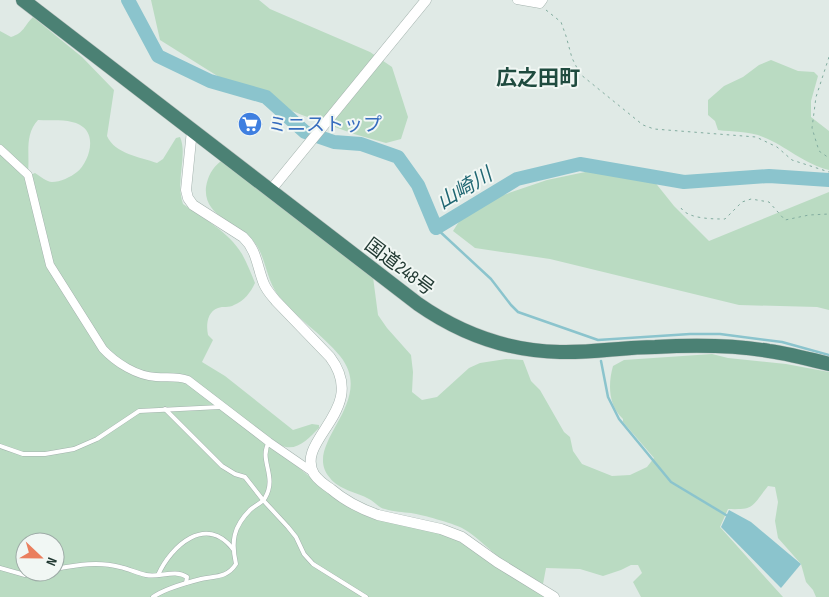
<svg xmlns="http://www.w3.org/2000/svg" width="829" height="597" font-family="'Sofia Sans Condensed','Noto Sans JP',sans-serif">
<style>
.green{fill:#badbc2;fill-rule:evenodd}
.water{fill:#8bc4cd}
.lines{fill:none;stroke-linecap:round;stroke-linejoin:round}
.stream{stroke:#8bc4cd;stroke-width:2.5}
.river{stroke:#8bc4cd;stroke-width:14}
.building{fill:#b6c5bf}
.service-casing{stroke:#a3b2ad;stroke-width:5}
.minor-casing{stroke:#a3b2ad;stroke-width:9}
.tertiary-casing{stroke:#a3b2ad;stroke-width:11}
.trunk-casing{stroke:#bdc4c2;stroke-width:15}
.path{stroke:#82ac9f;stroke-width:1;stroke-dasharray:2.5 4;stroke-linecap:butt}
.service{stroke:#fff;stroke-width:4}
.minor{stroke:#fff;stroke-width:8}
.tertiary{stroke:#fff;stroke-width:10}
.trunk{stroke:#4b8174;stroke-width:14}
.labels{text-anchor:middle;stroke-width:4;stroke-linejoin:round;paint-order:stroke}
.shop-label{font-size:19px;fill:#366cbe;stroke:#f1f7f4;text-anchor:start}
.street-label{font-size:19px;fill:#223a33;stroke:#f1f7f4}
.water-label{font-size:20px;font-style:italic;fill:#1f6672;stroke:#f1f7f4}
.quarter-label{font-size:21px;font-weight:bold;fill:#1f4b3f;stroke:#f1f7f4}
</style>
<rect width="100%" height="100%" fill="#e0eae6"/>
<g class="green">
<path d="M 151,0 L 259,0 L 270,9 L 370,52 L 392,67 L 408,117 L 401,139 L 386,143 L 354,134 L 302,115 L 235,87 L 160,40 Z"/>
<path d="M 33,17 L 82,57 L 114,90 L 107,136 C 115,154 140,157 157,163 L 163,159 L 176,138 L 180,137 C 188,155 175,181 183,204 C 204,219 229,232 242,254 C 247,263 251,273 255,283 C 251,292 244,301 234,305 C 229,308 223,306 218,308 C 207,312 206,325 208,335 L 213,340 L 202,362 L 225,376 L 293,430 L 312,424 L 319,425 L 319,428 C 308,439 296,453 280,445 L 189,378 L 153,375 L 140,370 L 126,364 L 106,349 L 54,270 L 30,175 L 35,173 C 40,176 47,182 52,182 C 60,182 71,177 77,172 C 88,163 97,138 83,127 C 72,118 52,121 38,120 C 24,135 30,155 28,172 L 0,147 L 0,31 L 11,37 C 24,33 24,26 33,17 Z"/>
<path d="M 771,60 L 798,71 L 814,72 L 818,76 L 811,101 L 811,117 L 829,131 L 829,170 C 804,164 786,146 763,137 C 750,131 732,132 718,130 L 715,121 L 708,115 L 708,100 L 724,86 L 743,77 L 759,65 Z"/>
<path d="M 0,151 L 27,174 L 49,266 L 55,280 L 83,320 L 123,367 L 185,381 L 277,450 L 331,494 L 354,510 L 371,518 L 441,534 L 458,541 L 468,546 L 495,566 L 546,597 L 0,597 ZM 25,542 L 55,542 L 55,572 L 25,572 Z"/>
<path d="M 221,161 L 373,277 L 378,315 L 387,328 L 411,355 L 413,372 L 412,392 L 422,400 L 437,397 L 469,368 L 480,363 L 506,359 L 523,360 L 531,381 L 540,390 L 564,432 L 570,437 L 573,451 L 582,464 L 612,476 L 630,475 L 647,467 L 654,458 L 623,422 L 623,419 C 608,405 608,384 613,366 L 624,360 L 712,354 L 728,358 L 786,364 L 829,372 L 829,597 L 816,597 L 813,590 L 806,582 L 801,564 L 778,538 L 775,521 L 778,502 L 775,487 L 768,486 C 752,506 755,510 728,509 L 720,527 L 783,597 L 641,597 L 633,582 L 642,573 L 638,565 L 631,565 L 621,570 L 603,576 L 580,569 L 546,568 L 543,584 C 530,576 517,569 504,561 C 490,551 478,537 462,528 C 452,523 423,515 411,513 C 403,512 394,512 385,509 C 379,508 375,502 369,499 C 357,492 339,490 330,478 C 300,444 378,403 340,356 C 322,334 296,318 278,295 C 266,279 266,258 255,243 C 239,222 203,218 206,187 C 208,176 212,168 221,161 Z"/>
<path d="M 590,171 L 646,171 L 674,206 L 709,241 L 829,192 L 829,310 L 817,307 L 739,305 L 550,259 L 475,248 L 453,231 L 468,207 L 547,180 Z"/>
</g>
<path class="water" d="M 729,510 L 751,522 L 801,564 L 781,588 L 721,527 Z"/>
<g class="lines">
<g class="stream">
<path d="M 436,228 L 491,279 L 511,305 L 518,312 L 598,340 L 690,334 L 720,334 L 782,342 L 829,355"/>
<path d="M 601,361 L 608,397 L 619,419 L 671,482 L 726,515"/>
</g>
<path class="river" d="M 128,0 L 158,56 L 210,81 L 266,97 L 305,132 L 334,142 L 361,144 L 398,157 L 418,185 L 436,228 L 517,179 L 580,164 L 684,182 L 769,176 L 829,180"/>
</g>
<path class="building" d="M 245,112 L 263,124 L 256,134 L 237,122 Z"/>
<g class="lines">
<g class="service-casing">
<g id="service">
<path d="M 165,409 L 222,466 L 235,474 L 245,477 L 263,500 L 288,527 L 296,537 L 304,554 L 313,564 L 366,597"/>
<path d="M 0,446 L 23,454 L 45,454 L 74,449 L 97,439 L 139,411 L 220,407"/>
<path d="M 0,568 L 25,575 L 41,572"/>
<path d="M 55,569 C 77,565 98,561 120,567 C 129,569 137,573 146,575 C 160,578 174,569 187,577 L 186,583"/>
<path d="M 158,575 C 171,546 206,514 233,549"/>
<path d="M 153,597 C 166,588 185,583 201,579 C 215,576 227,578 236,564 C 231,542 233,527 250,510 C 254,506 262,503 265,498 C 278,476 258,460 269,442"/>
</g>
</g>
<g class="minor-casing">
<g id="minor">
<path d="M 517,0 L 540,4 L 543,0"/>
<path d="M 0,149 L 28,175 L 50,265 L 103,349 C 116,363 137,376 156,377 C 168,378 177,376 188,380 L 269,442 L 314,473"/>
</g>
</g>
<g class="tertiary-casing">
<g id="tertiary">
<path d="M 192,130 L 186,190 L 188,198 L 193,205 L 243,237 C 257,250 257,267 264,284 C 267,291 272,296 276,301 L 330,357 C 370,410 294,439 314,474 C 318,480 325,485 331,489 C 345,501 361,509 378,515 L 441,529 L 462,537 L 497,562 L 554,597"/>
<path d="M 270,191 L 426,0"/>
</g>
</g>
<g class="trunk-casing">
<path id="trunk" d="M 23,0 L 418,304 C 461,334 508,351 560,352 C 592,353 624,347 655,347 C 692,345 733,345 769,351 C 790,354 809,359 829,364"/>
</g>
<g class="path">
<path d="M 546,10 L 561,22 L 566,36 L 572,58 L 580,74 L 643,125 L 654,129 L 756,137 L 777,147 L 792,160 L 829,172"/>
<path d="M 829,57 L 816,97 L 812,128 L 819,151 L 829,158"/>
<path d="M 681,208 C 688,219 713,219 725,219 L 742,202 L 751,199 L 769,202 L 785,220 L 809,215 L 829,214"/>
</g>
<use href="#service" class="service"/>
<use href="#minor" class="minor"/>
<use href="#tertiary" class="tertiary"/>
<use href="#trunk" class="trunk"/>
</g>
<defs>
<g id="supermarket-disc" transform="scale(1.25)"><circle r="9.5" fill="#3f7fe0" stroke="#f1f7f4"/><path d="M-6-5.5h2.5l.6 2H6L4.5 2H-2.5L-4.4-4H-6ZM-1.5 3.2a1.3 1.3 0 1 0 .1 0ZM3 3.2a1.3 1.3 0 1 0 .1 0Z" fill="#fff"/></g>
</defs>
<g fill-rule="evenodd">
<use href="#supermarket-disc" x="250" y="124"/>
</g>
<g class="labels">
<g class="shop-label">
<text x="268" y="131">ミニストップ</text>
</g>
<g class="street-label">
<text transform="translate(400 266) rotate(37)" y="7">国道248号</text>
</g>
<g class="water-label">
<text transform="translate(464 188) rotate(-31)" y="7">山崎川</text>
</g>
<g class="quarter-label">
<text x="538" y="85">広之田町</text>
</g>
</g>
<g transform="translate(40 557) rotate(112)"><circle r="24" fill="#f1f7f4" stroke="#9eaba7"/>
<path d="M0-4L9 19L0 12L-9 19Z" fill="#ea7f5e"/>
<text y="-8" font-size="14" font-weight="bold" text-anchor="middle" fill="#223a33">N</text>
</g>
</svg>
